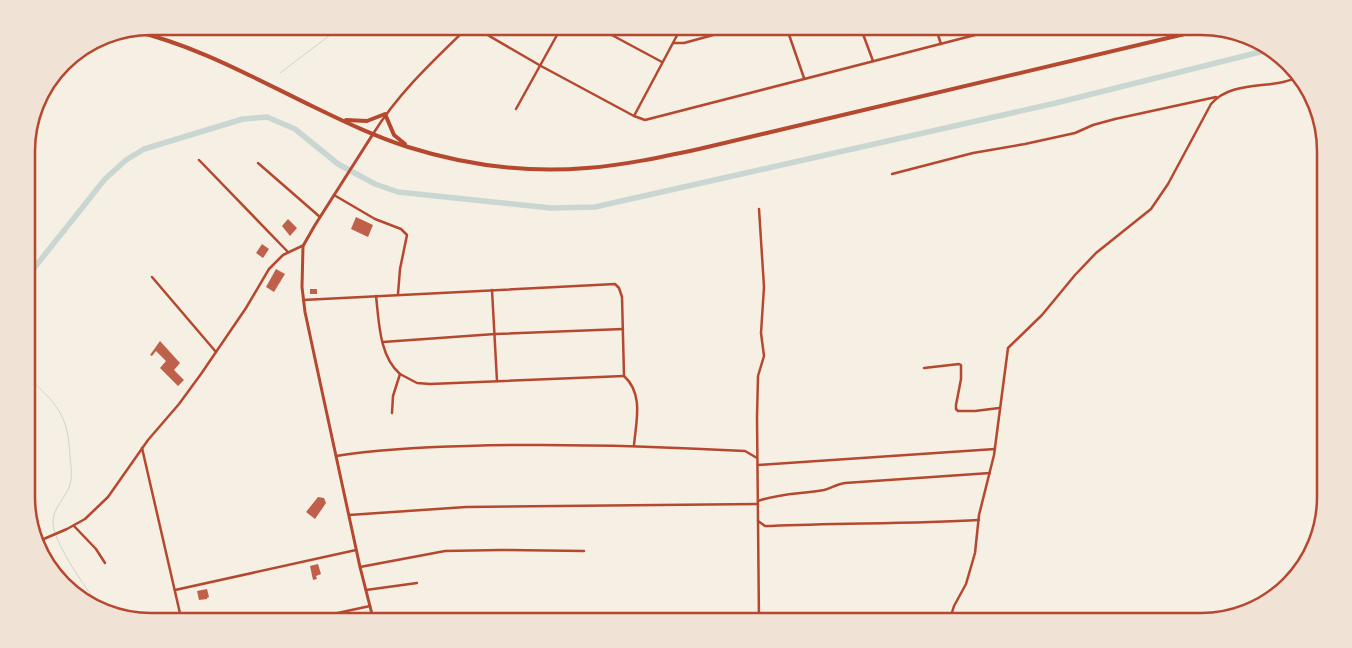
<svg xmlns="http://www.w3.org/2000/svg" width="1352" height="648" font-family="'Fira Sans Condensed',sans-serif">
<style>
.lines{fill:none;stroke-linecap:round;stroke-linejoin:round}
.stream{stroke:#c9d6d2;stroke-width:1}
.canal{stroke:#c9d6d2;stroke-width:5.5}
.building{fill:#bf614a}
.minor{stroke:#b5482f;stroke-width:2.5}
.tertiary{stroke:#b5482f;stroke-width:3}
.primary{stroke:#b5482f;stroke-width:4}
.rim{fill:none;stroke:#b5482f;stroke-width:2.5}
</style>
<rect width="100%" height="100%" fill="#f6efe4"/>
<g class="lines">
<g class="stream">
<path d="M 280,73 L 342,26"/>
<path d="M 27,376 C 57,405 68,413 70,457 C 71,467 73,478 69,487 C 65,498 53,509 53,521 C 51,540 92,599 106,613"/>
</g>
<path class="canal" d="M 27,277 L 105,179 L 126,160 L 144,149 L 243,119 L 267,117 L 295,129 L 338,164 L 375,184 L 398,192 L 551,208 L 595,207 L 1056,103 L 1268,50"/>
</g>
<g class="building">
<path d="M 356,217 L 373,225 L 368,237 L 351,229 Z"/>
<path d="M 288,219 L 297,228 L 290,236 L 282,226 Z"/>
<path d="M 262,244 L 269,249 L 263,258 L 256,253 Z"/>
<path d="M 276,269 L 285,274 L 274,292 L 266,287 Z"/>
<rect x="310" y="289" width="7" height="5"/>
<path d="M 160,341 L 180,363 L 174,370 L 184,380 L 178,386 L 160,368 L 166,361 L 156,351 L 152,356 L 150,355 Z"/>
<path d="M 318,497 L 324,498 L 326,503 L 315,519 L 306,512 Z"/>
<path d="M 318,564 L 321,574 L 316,576 L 317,579 L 313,580 L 310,566 Z"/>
<path d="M 207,589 L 209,597 L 207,598 L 207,599 L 199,600 L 197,591 Z"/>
</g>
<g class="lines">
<g class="minor">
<path d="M 472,26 L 541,66 L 634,116 L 645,120 L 1010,26"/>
<path d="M 595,26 L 662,62"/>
<path d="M 786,26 L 804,78"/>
<path d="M 860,26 L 873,61"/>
<path d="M 935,26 L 941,44"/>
<path d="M 673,43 L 684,43 L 746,26"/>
<path d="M 516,109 L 562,26"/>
<path d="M 634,116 L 682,26"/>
<path d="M 373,134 C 399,92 434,60 469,26"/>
<path d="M 199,160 L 288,252"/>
<path d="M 258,163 L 320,217"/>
<path d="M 892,174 L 973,153 L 1025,144 L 1075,133 L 1093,125 L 1115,119 L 1216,97"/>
<path d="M 334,195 L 375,219 L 401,229 L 407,235 L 400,269 L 398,294"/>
<path d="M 152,277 L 216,352"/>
<path d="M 492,290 L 497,381"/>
<path d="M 376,296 C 379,321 379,356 400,374 L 393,396 L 392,413"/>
<path d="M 303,300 L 615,284 L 619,288 L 622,297 L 624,376"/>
<path d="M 383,342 L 495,334 L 623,329"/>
<path d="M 924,368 L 959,364 L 961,365 L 961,379 L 956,405 L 956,409 L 958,411 L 975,411 L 999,408"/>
<path d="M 400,374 L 417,383 L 430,384 L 624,376"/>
<path d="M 624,376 C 644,394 636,422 634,445"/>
<path d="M 142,448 L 182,622"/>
<path d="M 336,456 C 380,449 424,447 468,446 C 561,443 653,446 745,451 L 757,458"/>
<path d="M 758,465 L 995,449"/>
<path d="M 758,501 C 780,493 801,494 824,490 C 832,488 837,484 845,483 L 990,473"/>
<path d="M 349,515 L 466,507 L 758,504"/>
<path d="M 758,521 L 765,526 L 771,526 C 840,523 910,524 979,520"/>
<path d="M 74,526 L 96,549 L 105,563"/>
<path d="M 39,541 L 67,529 L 85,519 L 108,497 L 148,440 L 179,404 L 201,374 L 246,308 L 269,269 L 283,255 L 304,245"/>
<path d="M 360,567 L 445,551 L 501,550 L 584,551"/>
<path d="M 175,590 L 356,550"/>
<path d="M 366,590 L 417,583"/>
<path d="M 296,622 L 370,606"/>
<path d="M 534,622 L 553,618"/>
<path d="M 759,622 L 757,417 L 758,376 L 764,356 L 761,333 L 764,287 L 759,209"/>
<path d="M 949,622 L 954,606 L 966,584 L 975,553 L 979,515 L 994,455 L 1008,348 L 1042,315 L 1075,275 L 1096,253 L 1151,209 L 1168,184 L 1211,104 C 1227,85 1255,87 1278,83 C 1286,82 1293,79 1301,77"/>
</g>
<path class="tertiary" d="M 373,134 L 315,225 L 303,246 L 302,287 L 305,312 L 320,382 L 360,567 L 374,622"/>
<g class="primary">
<path d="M 130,30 C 196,45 254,78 314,107 C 345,122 376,137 408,147 C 465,165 527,173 587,168 C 625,165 662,157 699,149 L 1210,28"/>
<path d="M 346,120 L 367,121 L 385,114 L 394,135 L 405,144"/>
</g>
</g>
<path d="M0 0H1352V648H0ZM151 35H1201A116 116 0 0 1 1317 151V497A116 116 0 0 1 1201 613H151A116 116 0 0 1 35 497V151A116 116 0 0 1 151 35Z" fill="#f1e2d6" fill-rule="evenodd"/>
<path class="rim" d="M151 35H1201A116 116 0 0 1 1317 151V497A116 116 0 0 1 1201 613H151A116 116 0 0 1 35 497V151A116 116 0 0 1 151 35Z"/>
</svg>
